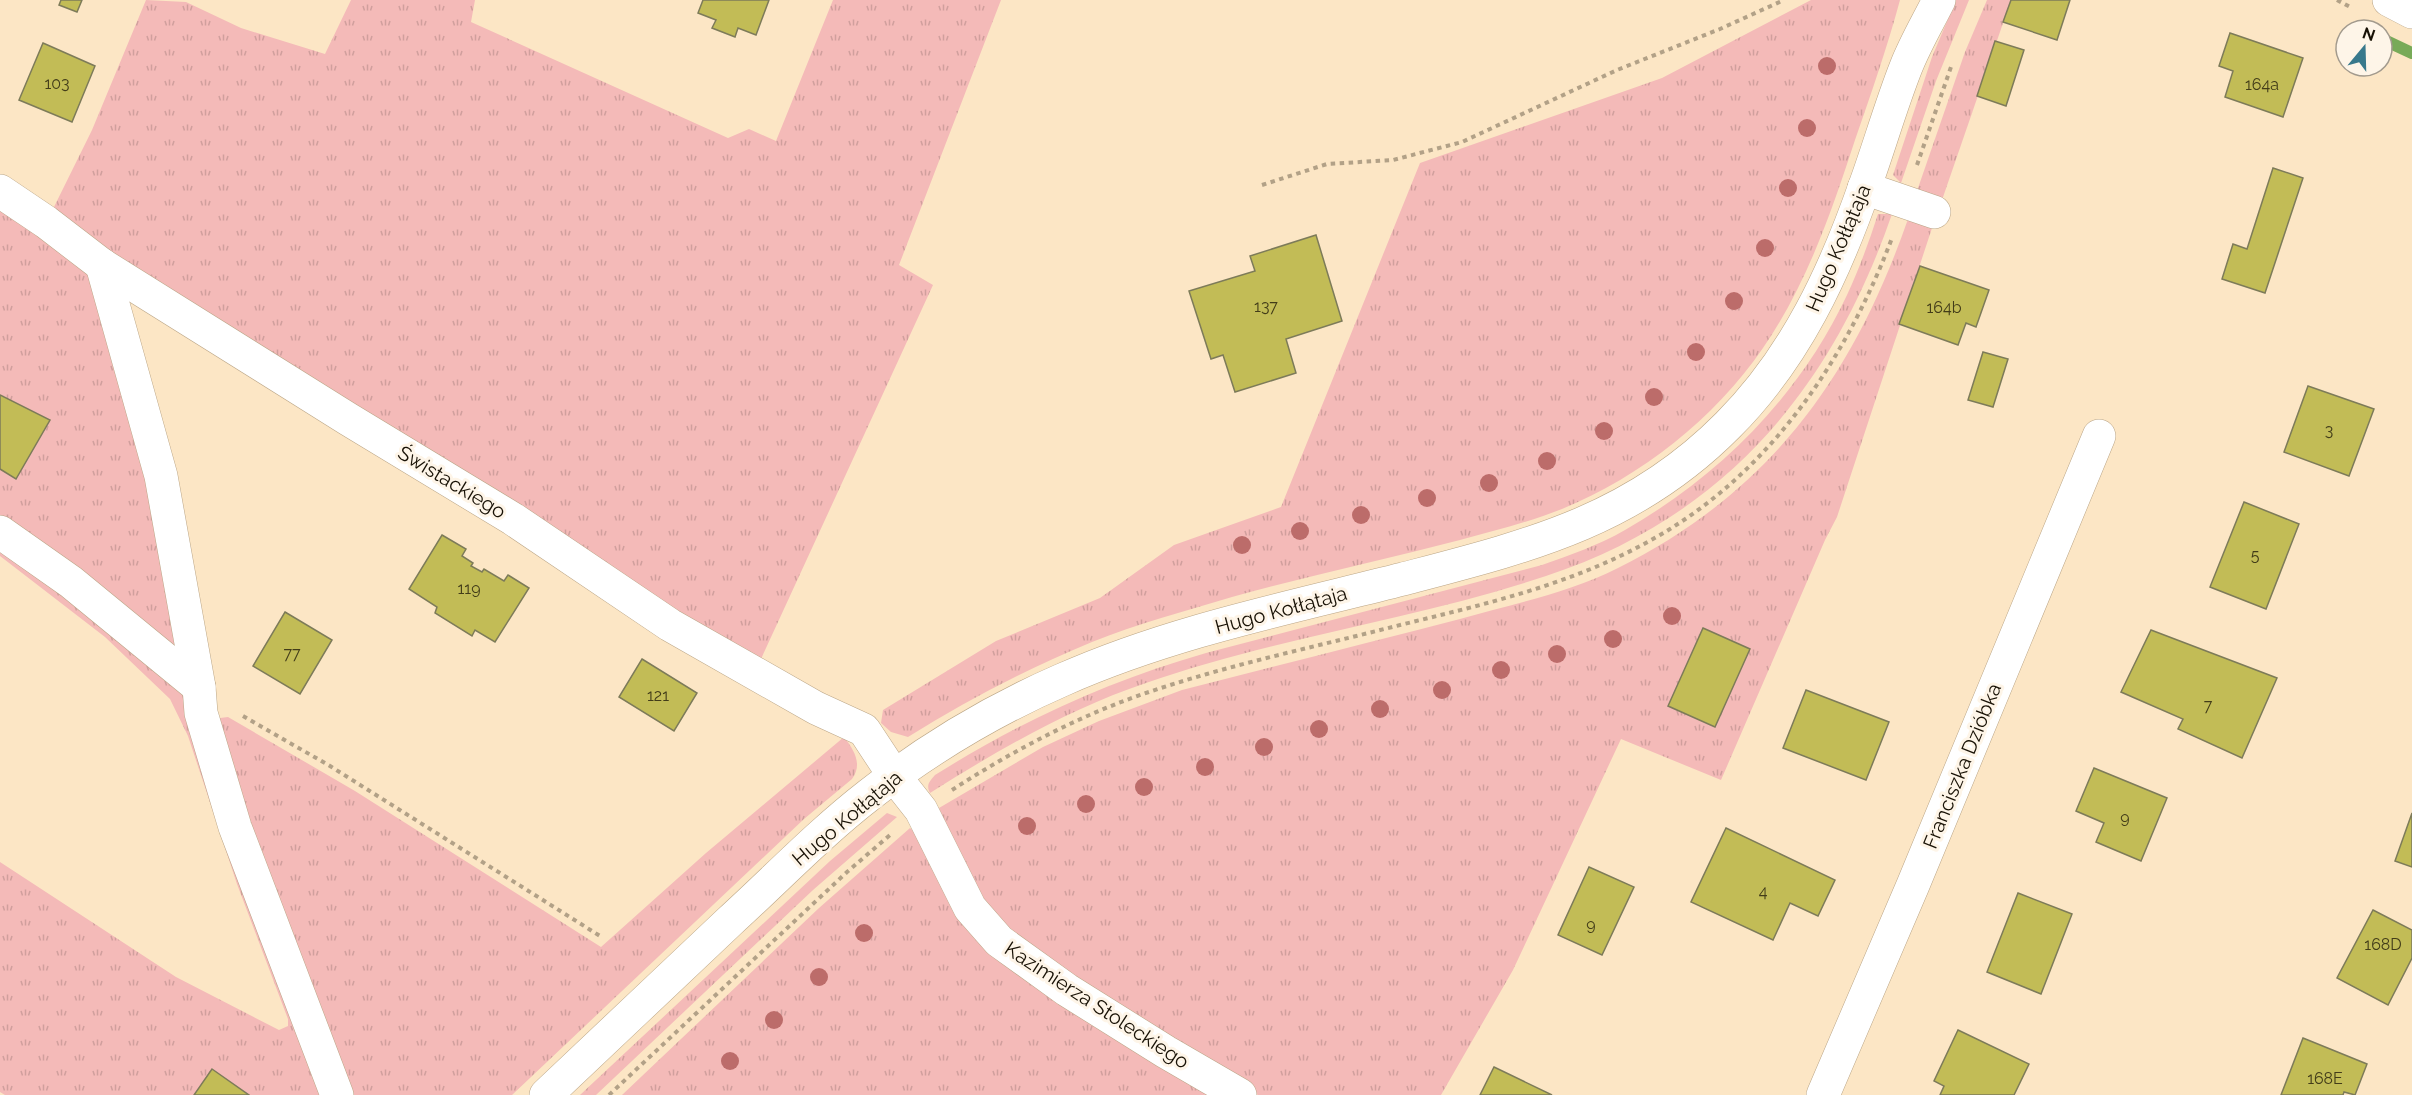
<svg xmlns="http://www.w3.org/2000/svg" width="2412" height="1095" font-family="Raleway,sans-serif">
<style>
.grass{fill:url(#grass-tufts)}
.lines{fill:none;stroke-linecap:round;stroke-linejoin:round}
.stream{stroke:#78aa58;stroke-width:12}
.building{fill:#c2bc56;stroke:#7d7b59;stroke-width:1.5}
.minor-casing{stroke:#bba687;stroke-width:34}
.path{stroke:#b2a187;stroke-width:4;stroke-dasharray:4.5 4.5;stroke-linecap:butt}
.minor{stroke:#fff;stroke-width:33}
.tree{fill:#bc6c6a}
.labels{text-anchor:middle;stroke-width:6;stroke-linejoin:round;paint-order:stroke}
.number-label{font-size:16px;fill:#423c19}
.street-label{font-size:20px;fill:#181105;stroke:#fef5e8}
</style>
<defs>
<pattern id="grass-tufts" width="24" height="20" patternUnits="userSpaceOnUse" patternTransform="scale(1.5)"><rect width="24" height="20" fill="#f4bab8"/><path d="M3 7l-1-3M5 7V3M7 7l1-3M15 17l-1-3M17 17v-4M19 17l1-3" fill="none" stroke="#d09f9d"/></pattern>
</defs>
<rect width="100%" height="100%" fill="#fce6c5"/>
<g class="grass">
<path d="M 146,0 L 186,2 L 241,28 L 325,54 L 351,0 L 475,0 L 471,22 L 728,138 L 749,129 L 776,141 L 833,0 L 1001,0 L 899,265 L 933,285 L 761,659 L 735,649 L 154,296 L 53,209 L 92,130 Z"/>
<path d="M 1811,0 L 1900,0 C 1887,48 1871,94 1855,140 C 1831,213 1807,284 1763,348 C 1714,419 1642,476 1562,509 C 1529,522 1494,531 1460,540 C 1384,560 1307,576 1232,597 C 1185,611 1137,624 1092,642 C 1027,669 967,700 908,737 L 891,732 L 881,723 L 883,710 L 996,641 L 1100,598 L 1174,545 L 1281,507 L 1420,163 L 1662,78 Z"/>
<path d="M 1956,0 L 1969,0 L 1936,81 L 1901,183 L 1893,175 L 1932,57 Z"/>
<path d="M 1987,0 L 2011,0 L 1942,200 L 1917,191 L 1965,52 Z"/>
<path d="M 0,205 L 71,256 L 101,290 L 121,348 L 186,664 L 0,520 Z"/>
<path d="M 1878,214 L 1892,214 C 1832,388 1725,517 1546,576 C 1415,620 1276,637 1146,683 C 1069,709 998,750 930,793 C 926,785 929,782 935,775 C 1023,720 1106,682 1206,653 L 1542,565 C 1570,555 1599,545 1625,530 C 1721,475 1800,395 1847,295 C 1859,269 1869,242 1878,214 Z"/>
<path d="M 1908,219 L 1932,228 L 1837,517 L 1825,540 L 1721,780 L 1621,739 L 1513,970 L 1441,1095 L 1258,1095 L 1150,1033 L 1004,935 L 963,867 L 939,808 L 1043,747 L 1099,721 L 1182,690 C 1275,666 1368,643 1460,619 C 1513,604 1568,593 1618,568 C 1770,492 1853,377 1908,219 Z"/>
<path d="M 0,541 L 175,680 L 186,701 L 329,1095 L 5,1095 L 0,1092 L 0,862 L 176,977 L 279,1030 L 288,1026 L 288,1019 L 237,884 L 188,736 L 170,699 L 105,637 L 0,556 Z"/>
<path d="M 228,717 L 355,791 L 601,947 L 706,853 L 844,737 C 854,750 863,764 852,779 L 804,819 L 512,1095 L 349,1095 L 272,896 L 219,730 L 220,718 Z"/>
<path d="M 887,813 L 897,817 L 813,890 L 596,1095 L 580,1095 L 830,861 Z"/>
<path d="M 910,828 L 917,834 L 960,912 L 1224,1095 L 622,1095 L 819,908 Z"/>
</g>
<g class="lines">
<path class="stream" d="M 2382,39 L 2412,53"/>
</g>
<g class="building">
<path d="M 61,0 L 82,0 L 77,12 L 59,5 Z"/>
<path d="M 703,0 L 769,0 L 756,35 L 738,28 L 735,37 L 712,28 L 716,20 L 698,13 Z"/>
<path d="M 2011,0 L 2070,0 L 2057,40 L 2003,22 Z"/>
<path d="M 2230,33 L 2303,58 L 2283,117 L 2225,97 L 2233,71 L 2219,66 Z"/>
<path d="M 1995,41 L 2024,50 L 2006,106 L 1977,96 Z"/>
<path d="M 43,43 L 95,66 L 72,122 L 19,100 Z"/>
<path d="M 2273,168 L 2303,178 L 2265,293 L 2222,279 L 2233,244 L 2247,249 Z"/>
<path d="M 1316,235 L 1342,321 L 1286,339 L 1296,373 L 1235,392 L 1223,355 L 1211,359 L 1189,291 L 1255,271 L 1250,256 Z"/>
<path d="M 1920,266 L 1989,290 L 1976,327 L 1966,323 L 1958,345 L 1899,324 Z"/>
<path d="M 1983,352 L 2008,359 L 1993,407 L 1968,400 Z"/>
<path d="M 2308,386 L 2374,409 L 2349,476 L 2284,452 Z"/>
<path d="M 0,395 L 50,420 L 16,479 L 0,469 Z"/>
<path d="M 2244,502 L 2299,524 L 2266,609 L 2210,587 Z"/>
<path d="M 442,535 L 466,549 L 462,556 L 473,563 L 471,566 L 482,572 L 484,569 L 504,581 L 508,575 L 529,588 L 495,642 L 475,630 L 472,636 L 435,613 L 437,607 L 409,589 Z"/>
<path d="M 285,612 L 332,640 L 300,694 L 253,666 Z"/>
<path d="M 1703,628 L 1750,649 L 1715,727 L 1668,706 Z"/>
<path d="M 2151,630 L 2277,678 L 2242,758 L 2178,729 L 2183,719 L 2121,692 Z"/>
<path d="M 642,659 L 697,693 L 674,731 L 619,697 Z"/>
<path d="M 1806,690 L 1889,722 L 1866,780 L 1783,748 Z"/>
<path d="M 2094,768 L 2167,798 L 2141,861 L 2096,842 L 2104,823 L 2076,811 Z"/>
<path d="M 2412,813 L 2412,867 L 2395,861 Z"/>
<path d="M 1726,828 L 1835,880 L 1818,916 L 1790,903 L 1773,940 L 1691,902 Z"/>
<path d="M 1589,867 L 1634,887 L 1602,955 L 1558,935 Z"/>
<path d="M 2018,893 L 2072,914 L 2041,994 L 1987,972 Z"/>
<path d="M 2373,910 L 2412,930 L 2412,958 L 2388,1005 L 2337,978 Z"/>
<path d="M 1958,1030 L 2029,1064 L 2014,1095 L 1940,1095 L 1944,1086 L 1934,1081 Z"/>
<path d="M 2303,1038 L 2367,1064 L 2355,1095 L 2344,1092 L 2343,1095 L 2281,1095 Z"/>
<path d="M 1494,1067 L 1552,1095 L 1480,1095 Z"/>
<path d="M 212,1069 L 249,1095 L 194,1095 Z"/>
</g>
<g class="lines">
<g class="minor-casing">
<g id="minor">
<path d="M 2389,0 L 2412,12"/>
<path d="M 1864,188 L 1934,212"/>
<path d="M 0,191 L 46,222 L 102,265 L 348,419 L 513,519 L 670,625 L 816,708 L 864,730 L 895,777 L 921,810 L 970,908 L 999,941 L 1067,990 L 1166,1052 L 1240,1095"/>
<path d="M 102,265 L 161,476 L 199,687 L 201,713 L 235,827 L 337,1095"/>
<path d="M 0,532 L 71,582 L 199,687"/>
<path d="M 546,1095 C 607,1037 669,979 730,921 C 776,879 820,833 869,795 C 928,749 993,710 1062,680 C 1170,632 1288,608 1403,579 C 1529,546 1633,521 1728,425 C 1796,357 1835,272 1866,183 C 1880,144 1891,105 1906,67 C 1915,44 1928,22 1939,0"/>
<path d="M 1823,1095 L 1913,885 L 2099,436"/>
</g>
</g>
<g class="path">
<path d="M 2337,0 L 2352,8"/>
<path d="M 1917,165 L 1951,67"/>
<path d="M 1262,185 L 1327,164 L 1393,160 L 1462,142 L 1617,70 L 1720,29 L 1784,0"/>
<path d="M 243,716 L 330,766 L 600,936"/>
<path d="M 952,790 C 1014,750 1082,714 1152,691 C 1232,664 1315,647 1396,626 C 1489,603 1576,584 1660,535 C 1773,469 1847,357 1892,238"/>
<path d="M 609,1095 L 847,872 L 890,835"/>
</g>
<use href="#minor" class="minor"/>
</g>
<g class="tree">
<circle cx="1827" cy="66" r="9"/>
<circle cx="1807" cy="128" r="9"/>
<circle cx="1788" cy="188" r="9"/>
<circle cx="1765" cy="248" r="9"/>
<circle cx="1734" cy="301" r="9"/>
<circle cx="1696" cy="352" r="9"/>
<circle cx="1654" cy="397" r="9"/>
<circle cx="1604" cy="431" r="9"/>
<circle cx="1547" cy="461" r="9"/>
<circle cx="1489" cy="483" r="9"/>
<circle cx="1427" cy="498" r="9"/>
<circle cx="1361" cy="515" r="9"/>
<circle cx="1300" cy="531" r="9"/>
<circle cx="1242" cy="545" r="9"/>
<circle cx="1672" cy="616" r="9"/>
<circle cx="1613" cy="639" r="9"/>
<circle cx="1557" cy="654" r="9"/>
<circle cx="1501" cy="670" r="9"/>
<circle cx="1442" cy="690" r="9"/>
<circle cx="1380" cy="709" r="9"/>
<circle cx="1319" cy="729" r="9"/>
<circle cx="1264" cy="747" r="9"/>
<circle cx="1205" cy="767" r="9"/>
<circle cx="1144" cy="787" r="9"/>
<circle cx="1086" cy="804" r="9"/>
<circle cx="1027" cy="826" r="9"/>
<circle cx="864" cy="933" r="9"/>
<circle cx="819" cy="977" r="9"/>
<circle cx="774" cy="1020" r="9"/>
<circle cx="730" cy="1061" r="9"/>
</g>
<g class="labels">
<g class="number-label">
<text x="57" y="89">103</text>
<text x="2262" y="90">164a</text>
<text x="1266" y="312">137</text>
<text x="1944" y="313">164b</text>
<text x="2329" y="436">3</text>
<text x="2255" y="561">5</text>
<text x="469" y="594">119</text>
<text x="292" y="659">77</text>
<text x="658" y="701">121</text>
<text x="2208" y="711">7</text>
<text x="2125" y="823">9</text>
<text x="1763" y="897">4</text>
<text x="1591" y="930">9</text>
<text x="2383" y="950">168D</text>
<text x="2325" y="1084">168E</text>
</g>
<g class="street-label">
<text transform="translate(1838 248) rotate(-67)" y="7">Hugo Kołłątaja</text>
<text transform="translate(452 482) rotate(31)" y="7">Świstackiego</text>
<text transform="translate(1281 610) rotate(-15)" y="7">Hugo Kołłątaja</text>
<text transform="translate(1962 766) rotate(-68)" y="7">Franciszka Dzióbka</text>
<text transform="translate(847 818) rotate(-40)" y="7">Hugo Kołłątaja</text>
<text transform="translate(1097 1005) rotate(33)" y="7">Kazimierza Stoleckiego</text>
</g>
</g>
<g transform="translate(2364 48) rotate(19)"><circle r="28" fill="#fef5e8" stroke="#a29a8d" stroke-width="1.5"/>
<path d="M0-4.5L10 22L0 15L-10 22Z" fill="#38798c"/>
<text y="-9" font-size="16" font-weight="bold" text-anchor="middle" fill="#181105">N</text>
</g>
</svg>
